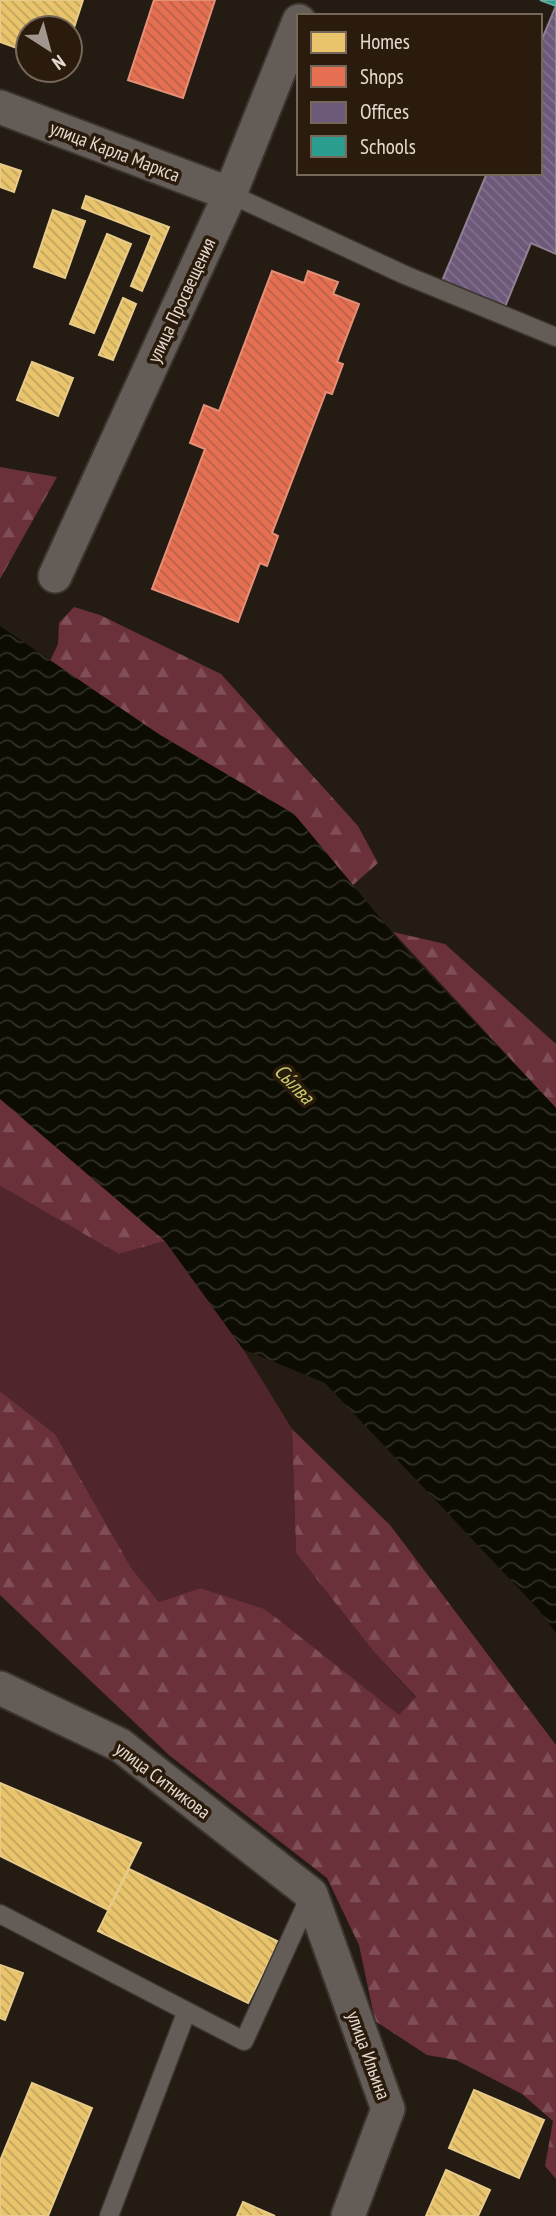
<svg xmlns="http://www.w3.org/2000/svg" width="556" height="2216" font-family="'PT Sans Narrow',sans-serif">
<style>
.grass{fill:#50252b}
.forest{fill:url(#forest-firs)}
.water{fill:url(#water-waves)}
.homes{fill:url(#homes-back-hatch);stroke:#e8cb89;stroke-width:2}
.shops{fill:url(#shops-back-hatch);stroke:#e68f77;stroke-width:2}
.offices{fill:url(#offices-back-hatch);stroke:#918094;stroke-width:2}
.schools{fill:url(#schools-back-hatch);stroke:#62afa2;stroke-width:2}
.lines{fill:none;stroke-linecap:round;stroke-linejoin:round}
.lane-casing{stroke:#3c352f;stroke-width:21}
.street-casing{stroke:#3c352f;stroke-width:37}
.lane{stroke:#645c56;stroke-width:18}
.street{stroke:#645c56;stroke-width:33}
.labels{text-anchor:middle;stroke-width:7;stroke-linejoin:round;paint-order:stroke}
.street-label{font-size:19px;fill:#e5dad0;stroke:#2b1b0c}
.water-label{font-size:21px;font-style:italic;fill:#c4cc69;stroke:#2b1b0c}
</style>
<defs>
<pattern id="forest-firs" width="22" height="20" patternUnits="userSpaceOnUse" patternTransform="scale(1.75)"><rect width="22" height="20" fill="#6b313b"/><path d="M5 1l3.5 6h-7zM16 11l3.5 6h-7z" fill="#804e56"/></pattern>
<pattern id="water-waves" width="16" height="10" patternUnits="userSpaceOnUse" patternTransform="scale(1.75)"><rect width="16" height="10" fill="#0c0c02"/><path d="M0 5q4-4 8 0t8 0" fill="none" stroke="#2f2f26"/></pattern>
<pattern id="homes-back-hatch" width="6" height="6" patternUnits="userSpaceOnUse" patternTransform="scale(1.75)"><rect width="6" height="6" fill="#e9c46a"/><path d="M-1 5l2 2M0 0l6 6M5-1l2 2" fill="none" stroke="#c0a35f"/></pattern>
<pattern id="shops-back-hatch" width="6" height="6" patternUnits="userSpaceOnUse" patternTransform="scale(1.75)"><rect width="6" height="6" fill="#e76f51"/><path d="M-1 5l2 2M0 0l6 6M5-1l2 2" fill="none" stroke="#b6614b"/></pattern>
<pattern id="offices-back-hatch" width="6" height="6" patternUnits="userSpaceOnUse" patternTransform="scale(1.75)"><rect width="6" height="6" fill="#6d597a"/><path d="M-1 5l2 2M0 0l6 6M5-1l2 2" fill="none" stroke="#82708c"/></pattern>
<pattern id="schools-back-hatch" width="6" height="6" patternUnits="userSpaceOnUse" patternTransform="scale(1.75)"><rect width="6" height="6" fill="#2a9d8f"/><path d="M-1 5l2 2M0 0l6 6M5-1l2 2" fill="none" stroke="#328177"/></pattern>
</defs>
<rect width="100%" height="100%" fill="#241b13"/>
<path class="grass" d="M 0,1186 L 119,1254 L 165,1241 L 243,1349 L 292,1429 L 296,1553 L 374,1652 L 416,1698 L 399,1716 L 265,1609 L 200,1588 L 159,1602 L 132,1569 L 55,1434 L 0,1391 Z"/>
<g class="forest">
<path d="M 0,467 L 57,477 L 0,579 Z"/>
<path d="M 74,607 L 100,615 L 221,674 L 358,826 L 378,863 L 353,885 L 294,814 L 160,735 L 50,661 L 58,644 L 59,623 Z"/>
<path d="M 393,932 L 445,944 L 556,1044 L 556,1108 Z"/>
<path d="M 0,1099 L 2,1100 L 165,1241 L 119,1254 L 0,1186 Z"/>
<path d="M 0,1391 L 55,1434 L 132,1569 L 159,1602 L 200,1588 L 265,1609 L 399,1715 L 416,1697 L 374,1652 L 296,1553 L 292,1429 L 390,1525 L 556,1745 L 556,2179 L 545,2166 L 553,2121 L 522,2094 L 456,2060 L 427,2055 L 375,2021 L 359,1945 L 327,1878 L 169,1755 L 0,1595 Z"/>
</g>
<path class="water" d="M 0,626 L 160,735 L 294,814 L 410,954 L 556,1108 L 556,1633 L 539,1610 L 325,1383 L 243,1349 L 165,1241 L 0,1099 Z"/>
<g class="homes">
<path d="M 0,0 L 83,0 L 70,40 L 70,28 L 28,28 L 28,52 L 0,42 Z"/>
<path d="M 0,164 L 21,171 L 14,192 L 0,187 Z"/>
<path d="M 86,196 L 169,227 L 142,291 L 131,286 L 152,235 L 82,208 Z"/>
<path d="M 53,210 L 85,221 L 65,278 L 34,267 Z"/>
<path d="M 107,234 L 131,244 L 94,333 L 70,324 Z"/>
<path d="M 123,298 L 136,304 L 113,360 L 99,355 Z"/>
<path d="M 32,362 L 73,378 L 58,416 L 17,400 Z"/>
<path d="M 0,1783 L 141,1843 L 108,1910 L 0,1856 Z"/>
<path d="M 129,1869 L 279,1942 L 248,2003 L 98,1931 Z"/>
<path d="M 0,1965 L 23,1973 L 5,2020 L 0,2018 Z"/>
<path d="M 32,2083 L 92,2108 L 48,2216 L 0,2216 L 0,2161 Z"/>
<path d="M 474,2090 L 544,2120 L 519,2178 L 449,2148 Z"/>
<path d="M 446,2170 L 490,2190 L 478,2216 L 426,2216 Z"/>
<path d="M 243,2202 L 275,2216 L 237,2216 Z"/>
</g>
<g class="shops">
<path d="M 154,0 L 215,0 L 183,98 L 128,80 Z"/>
<path d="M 272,271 L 304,283 L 308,271 L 338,282 L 333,294 L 359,304 L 337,362 L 343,364 L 332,394 L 326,392 L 272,533 L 278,536 L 267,566 L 260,563 L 238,622 L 152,589 L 205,449 L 190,443 L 204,405 L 219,411 Z"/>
</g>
<path class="offices" d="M 556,6 L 556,254 L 531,243 L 505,307 L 442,281 L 487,173 L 540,173 L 540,44 Z"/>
<path class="schools" d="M 540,0 L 556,0 L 556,6 Z"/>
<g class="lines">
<g class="lane-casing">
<g id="lane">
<path d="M 230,194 L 405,275 L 556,337"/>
<path d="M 0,1914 L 244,2041 L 311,1894"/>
<path d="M 109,2216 L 186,2013"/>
</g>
</g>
<g class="street-casing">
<g id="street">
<path d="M 0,107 L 230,194"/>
<path d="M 55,576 L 230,194 L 299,21"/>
<path d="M 0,1688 L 120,1745 L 311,1894 L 388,2109 L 348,2216"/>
</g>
</g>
<use href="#lane" class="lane"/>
<use href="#street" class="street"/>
</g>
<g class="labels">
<g class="street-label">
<text transform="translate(115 151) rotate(21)" y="7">улица Карла Маркса</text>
<text transform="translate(181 300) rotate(-65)" y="7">улица Просвещения</text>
<text transform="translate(163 1780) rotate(37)" y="7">улица Ситникова</text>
<text transform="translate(369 2055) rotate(70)" y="7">улица Ильина</text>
</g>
<g class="water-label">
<text transform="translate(294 1084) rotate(46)" y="7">Сы́лва</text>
</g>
</g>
<rect x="297" y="14" width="245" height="161" fill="#2b1b0c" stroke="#75675a" stroke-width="2"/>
<rect x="311" y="32" width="35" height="21" fill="#e9c46a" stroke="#75675a" stroke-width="2"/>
<text x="360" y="49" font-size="21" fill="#e5dad0">Homes</text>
<rect x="311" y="66" width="35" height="21" fill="#e76f51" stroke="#75675a" stroke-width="2"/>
<text x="360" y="84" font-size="21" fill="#e5dad0">Shops</text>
<rect x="311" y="102" width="35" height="21" fill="#6d597a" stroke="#75675a" stroke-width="2"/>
<text x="360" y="119" font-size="21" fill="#e5dad0">Offices</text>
<rect x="311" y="136" width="35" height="21" fill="#2a9d8f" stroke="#75675a" stroke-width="2"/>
<text x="360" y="154" font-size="21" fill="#e5dad0">Schools</text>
<g transform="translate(49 49) rotate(144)"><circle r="33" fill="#2b1b0c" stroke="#75675a" stroke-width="2"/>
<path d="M0-5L12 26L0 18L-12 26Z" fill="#a1978e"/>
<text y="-10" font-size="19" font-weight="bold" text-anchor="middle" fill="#e5dad0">N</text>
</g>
</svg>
